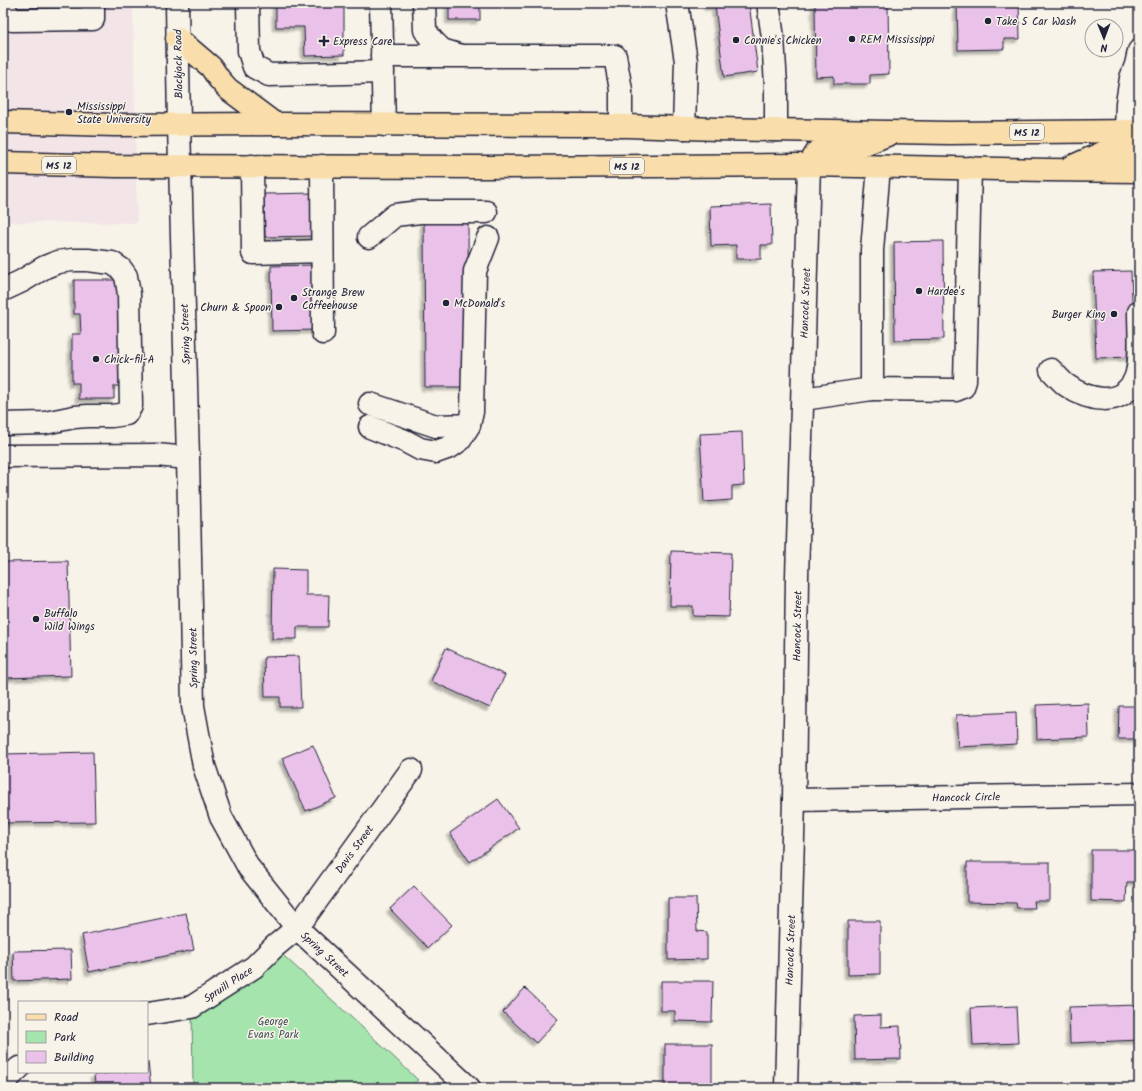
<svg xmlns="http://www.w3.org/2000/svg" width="1142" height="1091" font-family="Kalam,sans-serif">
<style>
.built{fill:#f3e4e8}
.green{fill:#a5e4ac;stroke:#648374}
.building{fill:#eac1e8;stroke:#22223b;filter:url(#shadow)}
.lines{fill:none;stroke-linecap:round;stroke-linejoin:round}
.minor-casing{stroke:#22223b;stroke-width:25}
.major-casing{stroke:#22223b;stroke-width:25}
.minor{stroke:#f7f3e8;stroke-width:22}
.major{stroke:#f9deab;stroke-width:22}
.poi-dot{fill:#22223b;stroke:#f7f3e8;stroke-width:1.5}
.labels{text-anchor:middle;stroke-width:3;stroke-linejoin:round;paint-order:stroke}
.shield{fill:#f7f3e8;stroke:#62616f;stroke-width:1}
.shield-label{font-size:10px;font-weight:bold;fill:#22223b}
.poi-label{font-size:11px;fill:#22223b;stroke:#f7f3e8;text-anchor:start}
.street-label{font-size:11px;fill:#22223b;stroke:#f7f3e8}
.park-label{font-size:11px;fill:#435257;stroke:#f7f3e8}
</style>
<defs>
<filter id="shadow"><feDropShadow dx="-3.5" dy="3.5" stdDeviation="1" flood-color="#0004"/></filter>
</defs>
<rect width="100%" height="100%" fill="#f7f3e8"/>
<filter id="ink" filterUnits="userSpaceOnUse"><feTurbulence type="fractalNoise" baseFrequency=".025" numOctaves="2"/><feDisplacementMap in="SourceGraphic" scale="8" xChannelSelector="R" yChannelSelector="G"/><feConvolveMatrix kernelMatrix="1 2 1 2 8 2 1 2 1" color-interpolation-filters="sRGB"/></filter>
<g filter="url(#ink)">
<path class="built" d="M 3,3 L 133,3 L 137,223 L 3,222 Z"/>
<path class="green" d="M 274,947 L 363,1028 L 418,1080 L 409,1088 L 193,1088 L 192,1007 Z"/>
<g class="building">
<path d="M 276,3 L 344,3 L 344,55 L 305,56 L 304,27 L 276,27 Z"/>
<rect x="449" y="3" width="31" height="17"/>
<path d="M 707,3 L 749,3 L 758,72 L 724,77 L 715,6 L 708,7 Z"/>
<path d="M 815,3 L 888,3 L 889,74 L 870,75 L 870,84 L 834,84 L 834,76 L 816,77 Z"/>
<path d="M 957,3 L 1019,3 L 1020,39 L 1004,39 L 1004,49 L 958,50 Z"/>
<path d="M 315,193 L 316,236 L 265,237 L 264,194 Z"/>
<path d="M 771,204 L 772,245 L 761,245 L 761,259 L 736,259 L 736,245 L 711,246 L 710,206 Z"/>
<path d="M 424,219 L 468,219 L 469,387 L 425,387 Z"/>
<path d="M 943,241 L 944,339 L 895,340 L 894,242 Z"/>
<path d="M 316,265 L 317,330 L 272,331 L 271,266 Z"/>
<path d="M 1131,271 L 1134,357 L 1096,358 L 1093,272 Z"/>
<path d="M 74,280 L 119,280 L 119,386 L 114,386 L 114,399 L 79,399 L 79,383 L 72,383 L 72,334 L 81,334 L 80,314 L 74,314 Z"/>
<path d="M 742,432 L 744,485 L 732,486 L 732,500 L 704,502 L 700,434 Z"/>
<path d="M 671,551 L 731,553 L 729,617 L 693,616 L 693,606 L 670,606 Z"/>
<path d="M 68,561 L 71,676 L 3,678 L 3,562 Z"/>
<path d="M 273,569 L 306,570 L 306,595 L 329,595 L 328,627 L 297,627 L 297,639 L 272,639 Z"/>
<path d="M 446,648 L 505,675 L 490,708 L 431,681 Z"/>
<path d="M 299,656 L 301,707 L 280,707 L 280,697 L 265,697 L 264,657 Z"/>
<path d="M 1088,703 L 1089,737 L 1037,739 L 1036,705 Z"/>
<path d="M 1119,706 L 1139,706 L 1139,739 L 1118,739 Z"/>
<path d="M 1016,712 L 1017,744 L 958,747 L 956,715 Z"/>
<path d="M 313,745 L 336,798 L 306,811 L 282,758 Z"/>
<path d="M 93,752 L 95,822 L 3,823 L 3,754 Z"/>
<path d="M 498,799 L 519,828 L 470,862 L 450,833 Z"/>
<path d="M 1091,850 L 1139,850 L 1139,882 L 1127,882 L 1126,902 L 1091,901 Z"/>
<path d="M 967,862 L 1050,862 L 1050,901 L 1034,901 L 1035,908 L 1017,908 L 1016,903 L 967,902 Z"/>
<path d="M 414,886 L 452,925 L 428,948 L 390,909 Z"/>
<path d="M 668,898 L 696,898 L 697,931 L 707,932 L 707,959 L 668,960 Z"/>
<path d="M 186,913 L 194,950 L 89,972 L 82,935 Z"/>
<path d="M 848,921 L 880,921 L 880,974 L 848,975 Z"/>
<path d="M 71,950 L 72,979 L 14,981 L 13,951 Z"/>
<path d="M 661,981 L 713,981 L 712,1022 L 675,1021 L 675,1011 L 661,1011 Z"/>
<path d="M 525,988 L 558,1019 L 536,1043 L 503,1012 Z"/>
<path d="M 1139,1005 L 1139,1040 L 1070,1043 L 1069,1007 Z"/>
<path d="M 1016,1006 L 1018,1043 L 973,1045 L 971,1008 Z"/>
<path d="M 881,1015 L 881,1027 L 900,1026 L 901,1059 L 855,1060 L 854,1016 Z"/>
<rect x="665" y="1044" width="47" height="42"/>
<path d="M 147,1062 L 148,1062 L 151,1088 L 62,1088 L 95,1084 L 94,1075 L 121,1072 L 147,1072 Z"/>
</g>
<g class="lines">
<g class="minor-casing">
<g id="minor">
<path d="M 177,3 L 179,125 L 188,458 L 193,706 L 204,766 L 221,817 L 249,868 L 297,928 L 469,1088"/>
<path d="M 248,3 L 249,51 L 254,67 L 269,75 L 383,72"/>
<path d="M 381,3 L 384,125"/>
<path d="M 424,3 L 425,30 L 432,40 L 442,50 L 458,55"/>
<path d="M 677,3 L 686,61 L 684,128"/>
<path d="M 768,3 L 773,38 L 776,85 L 776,130"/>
<path d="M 3,7 L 12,20 L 93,19 L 93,3"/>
<path d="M 382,56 L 615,56 L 621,90 L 621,126"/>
<path d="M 1126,131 L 1127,103 L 1131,78 L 1136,65 L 1139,51"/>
<path d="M 252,166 L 253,253 L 322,251"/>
<path d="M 322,166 L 323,333"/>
<path d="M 879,167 L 872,250 L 872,389 L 956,390 L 963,387 L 965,381 L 970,168"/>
<path d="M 369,237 L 395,215 L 420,212 L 486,212"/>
<path d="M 1051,370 C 1056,375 1061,381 1066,385 C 1087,400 1121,409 1135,379 C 1142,362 1139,331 1139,312"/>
<path d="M 803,399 L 872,389"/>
<path d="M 370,404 L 436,426 L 469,425 L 472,412 L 475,271 L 488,238"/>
<path d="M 3,424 L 45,423 L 74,417 L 88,416 L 112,416 L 126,414 L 131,406 L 129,294 L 126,276 L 121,269 L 112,263 L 88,260 L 72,260 L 58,262 L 45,267 L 22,281 L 5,289"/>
<path d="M 370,427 L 405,441 L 420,449 L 436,452 L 450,447 L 460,440 L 469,425"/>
<path d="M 3,456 L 156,455 L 188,458"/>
<path d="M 794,800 L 1139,794"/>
<path d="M 147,1014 L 192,1007 L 254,967 L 274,947 L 297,928 L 411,770"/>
<path d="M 3,1083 L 19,1068"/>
<path d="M 786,1088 L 794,800 L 797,577 L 809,165"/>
</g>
</g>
<g class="major-casing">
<g id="major">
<path d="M 177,38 L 211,67 L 219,79 L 228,89 L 275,124"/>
<path d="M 3,122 L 114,125 L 275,124 L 597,125 L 717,129 L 949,133 L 1139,131"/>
<path d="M 3,163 L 115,166 L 485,167 L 809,165 L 1047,170 L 1139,171"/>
<path d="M 809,165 L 817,152 L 827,148 L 854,148 L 887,135"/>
<path d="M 1071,167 L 1109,150 L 1133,150 L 1139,143"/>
</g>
</g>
<use href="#minor" class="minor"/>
<use href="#major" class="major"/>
</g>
</g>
<g class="poi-dot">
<circle cx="988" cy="21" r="4"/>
<circle cx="852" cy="39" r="4"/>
<circle cx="736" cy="40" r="4"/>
<path d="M322 35h4v4h4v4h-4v4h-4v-4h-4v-4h4z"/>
<circle cx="69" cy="112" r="4"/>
<circle cx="919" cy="291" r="4"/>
<circle cx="294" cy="298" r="4"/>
<circle cx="446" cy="303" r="4"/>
<circle cx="279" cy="307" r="4"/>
<circle cx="1114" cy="314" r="4"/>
<circle cx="96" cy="359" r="4"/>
<circle cx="36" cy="619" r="4"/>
</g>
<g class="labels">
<g class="shield">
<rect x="1010" y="124" width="34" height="16" rx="3"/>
<rect x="42" y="157" width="34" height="16" rx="3"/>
<rect x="610" y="158" width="34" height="16" rx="3"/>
</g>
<g class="shield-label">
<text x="1027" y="136">MS 12</text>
<text x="59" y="169">MS 12</text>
<text x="627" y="170">MS 12</text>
</g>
<g class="poi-label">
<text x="996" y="25">Take 5 Car Wash</text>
<text x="860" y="43">REM Mississippi</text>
<text x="744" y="44">Connie's Chicken</text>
<text x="333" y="45">Express Care</text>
<text x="77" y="110">Mississippi<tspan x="77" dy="13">State University</tspan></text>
<text x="927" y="295">Hardee's</text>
<text x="302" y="296">Strange Brew<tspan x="302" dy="13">Coffeehouse</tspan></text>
<text x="454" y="307">McDonald's</text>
<text x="271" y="311" text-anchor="end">Churn &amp; Spoon</text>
<text x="1106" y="318" text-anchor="end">Burger King</text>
<text x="104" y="363">Chick-fil-A</text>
<text x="44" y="617">Buffalo<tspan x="44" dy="13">Wild Wings</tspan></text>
</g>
<g class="street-label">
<text transform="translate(178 64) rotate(-91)" y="4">Blackjack Road</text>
<text transform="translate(805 303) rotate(-88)" y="4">Hancock Street</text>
<text transform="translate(185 334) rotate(-92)" y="4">Spring Street</text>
<text transform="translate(797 626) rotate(-89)" y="4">Hancock Street</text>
<text transform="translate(193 658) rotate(-91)" y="4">Spring Street</text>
<text transform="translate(966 797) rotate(-1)" y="4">Hancock Circle</text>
<text transform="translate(354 849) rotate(-54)" y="4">Davis Street</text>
<text transform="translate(790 950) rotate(-88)" y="4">Hancock Street</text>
<text transform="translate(325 954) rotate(43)" y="4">Spring Street</text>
<text transform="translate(228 984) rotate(-33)" y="4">Spruill Place</text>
</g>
<g class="park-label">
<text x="273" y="1025">George<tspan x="273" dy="13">Evans Park</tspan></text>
</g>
</g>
<rect width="1142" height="1091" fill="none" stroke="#f7f3e8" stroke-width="16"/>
<rect x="8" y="8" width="1126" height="1075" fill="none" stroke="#22223b" stroke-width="1.5" filter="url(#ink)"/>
<rect x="18" y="1001" width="130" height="72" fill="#f7f3e8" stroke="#a29fa3"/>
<rect x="26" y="1014" width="20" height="6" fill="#f9deab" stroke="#a29fa3"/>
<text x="54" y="1021" font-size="12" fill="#22223b">Road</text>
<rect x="26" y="1031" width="20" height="12" fill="#a5e4ac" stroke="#a29fa3"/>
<text x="54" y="1041" font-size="12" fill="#22223b">Park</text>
<rect x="26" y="1051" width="20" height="12" fill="#eac1e8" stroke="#a29fa3"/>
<text x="54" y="1061" font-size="12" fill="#22223b">Building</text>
<g transform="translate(1104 38) rotate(179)"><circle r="19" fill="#f7f3e8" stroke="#a29fa3"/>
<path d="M0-3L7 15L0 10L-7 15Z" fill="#22223b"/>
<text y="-6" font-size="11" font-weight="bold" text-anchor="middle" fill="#22223b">N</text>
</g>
</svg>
